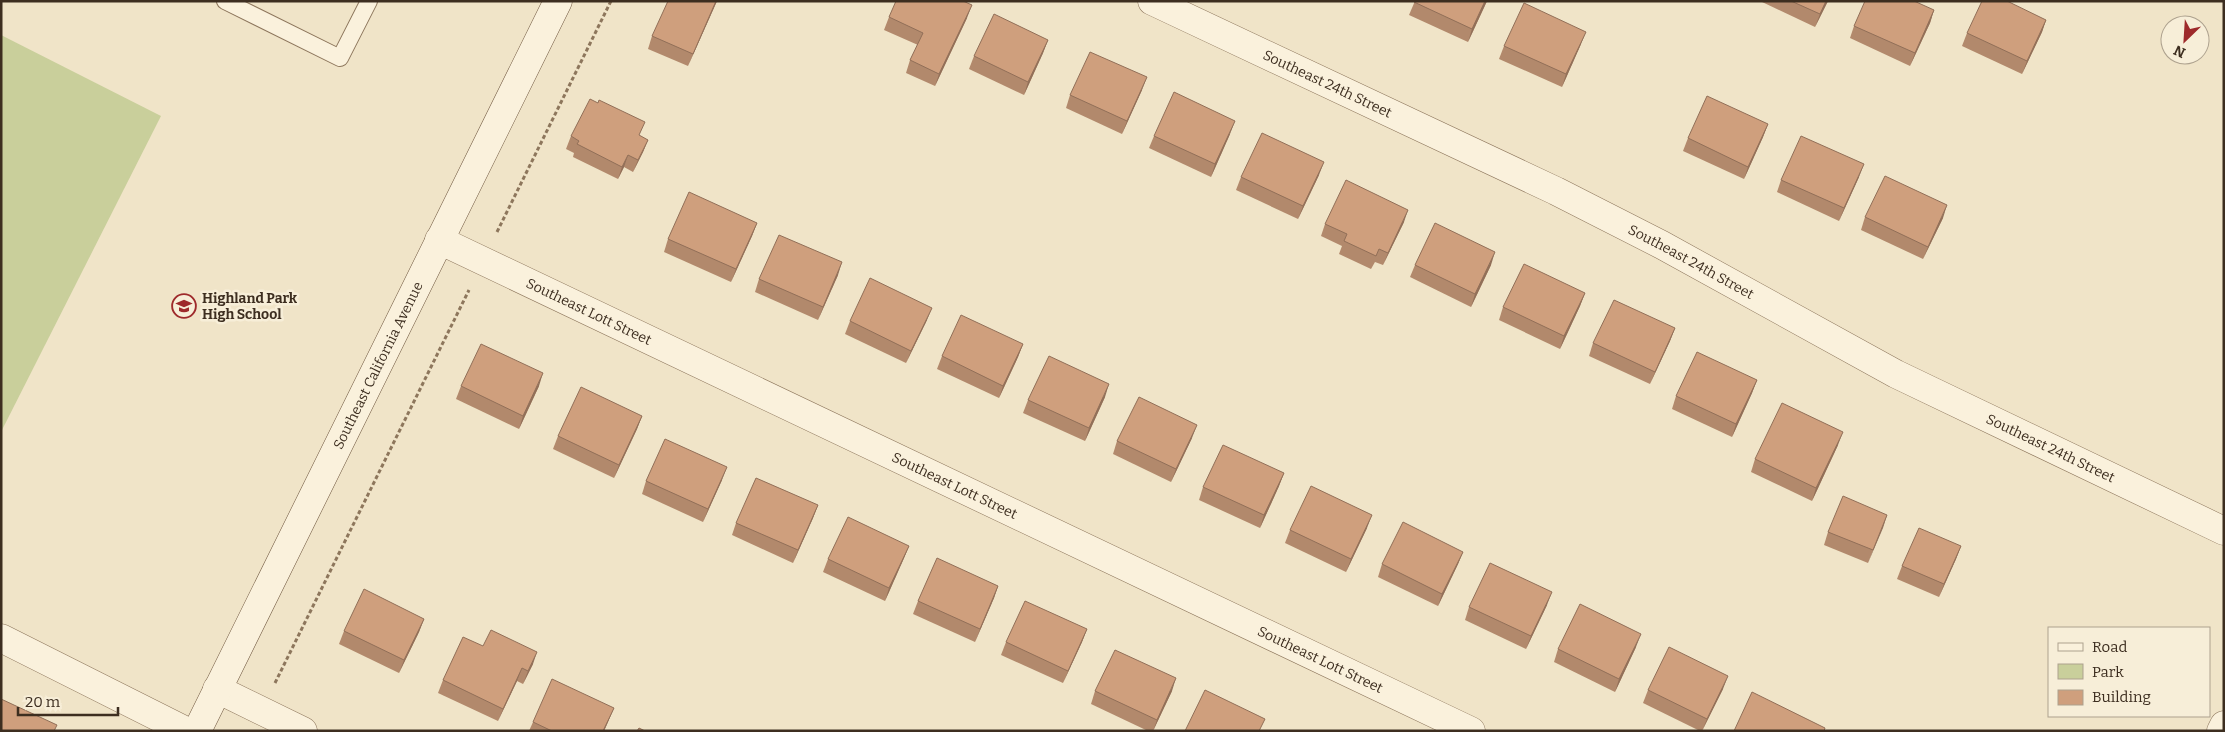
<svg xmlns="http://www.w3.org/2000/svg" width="2225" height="732" font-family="Bitter,serif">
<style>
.green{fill:#c9cf9b}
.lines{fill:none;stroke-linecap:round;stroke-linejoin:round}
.lane-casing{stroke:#8d765c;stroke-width:18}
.street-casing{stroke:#8d765c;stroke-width:29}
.secondary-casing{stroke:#6f573f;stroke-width:29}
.path{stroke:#8d765c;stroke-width:3;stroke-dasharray:4 2.5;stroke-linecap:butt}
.lane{stroke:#faf1dc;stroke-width:16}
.street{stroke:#faf1dc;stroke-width:28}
.secondary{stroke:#faf1dc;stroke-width:28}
.wall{fill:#b2896c}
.shaded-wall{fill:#916f58}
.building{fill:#cf9f7d;stroke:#916f58}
.labels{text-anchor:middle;stroke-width:5;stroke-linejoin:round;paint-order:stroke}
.street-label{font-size:14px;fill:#3d2e20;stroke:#f7eed8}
.poi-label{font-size:14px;font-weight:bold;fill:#3d2e20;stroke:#f7eed8;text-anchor:start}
</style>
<rect width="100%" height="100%" fill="#f0e4c8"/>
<path class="green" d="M 1,35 L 161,116 L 2,430 L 1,429 Z"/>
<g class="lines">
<g class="lane-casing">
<path id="lane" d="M 225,1 L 340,58 L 369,1"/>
</g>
<g class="street-casing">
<g id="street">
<path id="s1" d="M 1152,1 L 1556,191 L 1662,245 L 1896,374 L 2224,531"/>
<path id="s2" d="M 439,240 L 1471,731"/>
<path d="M 1,638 L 186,731"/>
<path d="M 217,689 L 303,731"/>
<path d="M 2221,731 L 2224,725"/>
</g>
</g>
<g class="secondary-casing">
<g id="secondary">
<path id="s3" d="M 197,731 L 558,1"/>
</g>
</g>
<g class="path">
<path d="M 497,232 L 611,1"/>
<path d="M 275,683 L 469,290"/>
</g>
<use href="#lane" class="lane"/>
<use href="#street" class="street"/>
<use href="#secondary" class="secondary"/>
</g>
<g class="wall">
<path d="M 717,1 L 688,66 L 648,49 L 652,36 Z"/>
<path d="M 1415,1 L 1487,1 L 1468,42 L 1409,15 Z"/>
<path d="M 1760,1 L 1828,1 L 1815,27 Z"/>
<path d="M 1934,10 L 1930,23 L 1910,66 L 1850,38 L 1854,26 Z"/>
<path d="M 889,17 L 967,18 L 935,86 L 906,73 L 910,60 L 918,45 L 884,30 Z"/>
<path d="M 2046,20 L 2042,32 L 2022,74 L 1962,46 L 1967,33 Z"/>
<path d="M 1048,40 L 1043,53 L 1024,95 L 969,69 L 974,56 Z"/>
<path d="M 1581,44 L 1562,87 L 1499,59 L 1504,46 Z"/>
<path d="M 1142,90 L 1122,134 L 1066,108 L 1070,95 Z"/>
<path d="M 1768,124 L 1763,137 L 1744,179 L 1683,151 L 1688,138 Z"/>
<path d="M 1230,134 L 1211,177 L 1149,148 L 1154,136 Z"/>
<path d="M 571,136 L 640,136 L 648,140 L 643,152 L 633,172 L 624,167 L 618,179 L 573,157 L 574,153 L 566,149 Z"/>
<path d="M 1319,175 L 1298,219 L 1236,190 L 1241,177 Z"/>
<path d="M 1859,177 L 1839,221 L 1777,192 L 1781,180 Z"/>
<path d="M 1865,217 L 1943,218 L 1923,259 L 1861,230 Z"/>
<path d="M 1404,222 L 1383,265 L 1375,262 L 1371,269 L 1339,254 L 1342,246 L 1321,236 L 1325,224 Z"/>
<path d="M 757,223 L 752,236 L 731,282 L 664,252 L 668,239 Z"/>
<path d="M 1415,265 L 1491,265 L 1471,307 L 1410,277 Z"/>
<path d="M 838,275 L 818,320 L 755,292 L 759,279 Z"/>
<path d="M 1585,293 L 1580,306 L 1560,349 L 1499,320 L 1503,307 Z"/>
<path d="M 927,320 L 906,363 L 845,334 L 850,321 Z"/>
<path d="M 1675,328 L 1670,341 L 1650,384 L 1589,356 L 1593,343 Z"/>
<path d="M 1023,344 L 1018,357 L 999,398 L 937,369 L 942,356 Z"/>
<path d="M 1757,380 L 1752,393 L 1732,437 L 1672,409 L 1676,396 Z"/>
<path d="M 461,386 L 539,386 L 519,429 L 456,399 Z"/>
<path d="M 1105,397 L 1085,441 L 1023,413 L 1028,400 Z"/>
<path d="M 642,416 L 637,429 L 614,478 L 553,449 L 558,436 Z"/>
<path d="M 1192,438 L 1171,482 L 1113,454 L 1117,441 Z"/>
<path d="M 1838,445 L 1812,501 L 1751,472 L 1755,459 Z"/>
<path d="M 1284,473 L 1279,486 L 1260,528 L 1199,500 L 1203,487 Z"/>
<path d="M 722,480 L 703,522 L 642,494 L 646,481 Z"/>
<path d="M 818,505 L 813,518 L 793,563 L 732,535 L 736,523 Z"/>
<path d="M 1887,515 L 1868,563 L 1824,545 L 1828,532 Z"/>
<path d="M 1367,528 L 1346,572 L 1285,543 L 1290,530 Z"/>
<path d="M 909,546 L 904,558 L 885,601 L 823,572 L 828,559 Z"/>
<path d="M 1961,546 L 1956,559 L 1939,597 L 1897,579 L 1902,566 Z"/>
<path d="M 1463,552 L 1458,564 L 1438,606 L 1378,577 L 1382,564 Z"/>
<path d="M 998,586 L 994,598 L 975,642 L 913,614 L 918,601 Z"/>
<path d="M 1547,605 L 1526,649 L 1465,620 L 1469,607 Z"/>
<path d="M 424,619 L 419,632 L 399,673 L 339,644 L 344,631 Z"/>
<path d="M 1087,629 L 1082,642 L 1063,683 L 1001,655 L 1006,642 Z"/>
<path d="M 483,646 L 533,664 L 523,684 L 517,681 L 498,721 L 438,693 L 443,680 Z"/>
<path d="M 1636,647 L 1615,692 L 1554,662 L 1558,649 Z"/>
<path d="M 1723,689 L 1702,731 L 1700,731 L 1643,703 L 1648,690 Z"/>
<path d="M 1095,691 L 1172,691 L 1153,731 L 1148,731 L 1091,704 Z"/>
<path d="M 614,708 L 604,731 L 529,731 L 533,722 Z"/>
</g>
<g class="shaded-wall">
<path d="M 716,1 L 717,1 L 688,66 L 693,54 Z"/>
<path d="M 1485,1 L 1487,1 L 1468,42 L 1472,29 Z"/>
<path d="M 1826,1 L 1828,1 L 1815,27 L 1820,14 Z"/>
<path d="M 972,5 L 967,18 L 935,86 L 939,74 Z"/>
<path d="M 1934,10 L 1930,23 L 1910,66 L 1915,53 Z"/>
<path d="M 2046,20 L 2042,32 L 2022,74 L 2027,61 Z"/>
<path d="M 1586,32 L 1581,44 L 1562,87 L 1566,74 Z"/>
<path d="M 1048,40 L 1043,53 L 1024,95 L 1028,82 Z"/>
<path d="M 1147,77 L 1142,90 L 1122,134 L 1127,121 Z"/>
<path d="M 1235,121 L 1230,134 L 1211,177 L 1215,164 Z"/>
<path d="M 1768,124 L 1763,137 L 1744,179 L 1748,167 Z"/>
<path d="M 648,140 L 643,152 L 633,172 L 638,160 Z"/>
<path d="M 628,155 L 624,167 L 618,179 L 622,167 Z"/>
<path d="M 1324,162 L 1319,175 L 1298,219 L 1303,206 Z"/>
<path d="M 1864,164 L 1859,177 L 1839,221 L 1844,208 Z"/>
<path d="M 1947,205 L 1943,218 L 1923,259 L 1928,247 Z"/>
<path d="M 1408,210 L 1404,222 L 1383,265 L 1388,253 Z"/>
<path d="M 757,223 L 752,236 L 731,282 L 736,269 Z"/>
<path d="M 1495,252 L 1491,265 L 1471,307 L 1475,294 Z"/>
<path d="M 842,262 L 838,275 L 818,320 L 823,307 Z"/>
<path d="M 1585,293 L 1580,306 L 1560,349 L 1564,336 Z"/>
<path d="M 932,308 L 927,320 L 906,363 L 911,351 Z"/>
<path d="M 1675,328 L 1670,341 L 1650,384 L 1655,372 Z"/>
<path d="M 1023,344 L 1018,357 L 999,398 L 1003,386 Z"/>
<path d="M 543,373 L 539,386 L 519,429 L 523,416 Z"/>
<path d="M 1757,380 L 1752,393 L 1732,437 L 1736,424 Z"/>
<path d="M 1109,384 L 1105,397 L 1085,441 L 1089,428 Z"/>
<path d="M 642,416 L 637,429 L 614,478 L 619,465 Z"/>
<path d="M 1197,425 L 1192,438 L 1171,482 L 1176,469 Z"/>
<path d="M 1843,432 L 1838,445 L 1812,501 L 1816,488 Z"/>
<path d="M 727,467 L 722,480 L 703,522 L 708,509 Z"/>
<path d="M 1284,473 L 1279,486 L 1260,528 L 1264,515 Z"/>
<path d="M 818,505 L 813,518 L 793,563 L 798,550 Z"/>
<path d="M 1372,515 L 1367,528 L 1346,572 L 1351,559 Z"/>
<path d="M 1887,515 L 1883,528 L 1868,563 L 1873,550 Z"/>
<path d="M 909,546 L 904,558 L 885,601 L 889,588 Z"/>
<path d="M 1961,546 L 1956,559 L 1939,597 L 1944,584 Z"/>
<path d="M 1463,552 L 1458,564 L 1438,606 L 1442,594 Z"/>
<path d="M 998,586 L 994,598 L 975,642 L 980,629 Z"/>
<path d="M 1552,592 L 1547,605 L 1526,649 L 1531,636 Z"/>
<path d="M 424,619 L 419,632 L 399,673 L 404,660 Z"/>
<path d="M 1087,629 L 1082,642 L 1063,683 L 1068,671 Z"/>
<path d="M 1641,634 L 1636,647 L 1615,692 L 1619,679 Z"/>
<path d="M 537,652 L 533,664 L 523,684 L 528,671 Z"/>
<path d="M 522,668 L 517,681 L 498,721 L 503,709 Z"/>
<path d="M 1728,676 L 1723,689 L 1702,731 L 1707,719 Z"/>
<path d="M 1176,678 L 1172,691 L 1153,731 L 1157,720 Z"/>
<path d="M 614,708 L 604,731 L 603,731 Z"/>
</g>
<g class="building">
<path d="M 668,1 L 716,1 L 693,54 L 652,36 Z"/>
<path d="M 896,1 L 963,1 L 972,5 L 939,74 L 910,60 L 923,33 L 889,17 Z"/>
<path d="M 1415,1 L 1485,1 L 1472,29 L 1414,2 Z"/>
<path d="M 1791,1 L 1826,1 L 1820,14 Z"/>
<path d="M 1865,1 L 1914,1 L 1934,10 L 1915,53 L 1854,26 Z"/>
<path d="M 1982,1 L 2007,1 L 2046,20 L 2027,61 L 1967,33 Z"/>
<path d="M 1524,3 L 1586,32 L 1566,74 L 1504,46 Z"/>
<path d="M 994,14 L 1048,40 L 1028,82 L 974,56 Z"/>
<path d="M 1090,52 L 1147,77 L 1127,121 L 1070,95 Z"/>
<path d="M 1174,92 L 1235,121 L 1215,164 L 1154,136 Z"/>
<path d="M 1707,96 L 1768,124 L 1748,167 L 1688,138 Z"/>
<path d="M 590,99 L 598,103 L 599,100 L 645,122 L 639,135 L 648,140 L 638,160 L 628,155 L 622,167 L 577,144 L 579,141 L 571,136 Z"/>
<path d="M 1262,133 L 1324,162 L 1303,206 L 1241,177 Z"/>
<path d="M 1801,136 L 1864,164 L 1844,208 L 1781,180 Z"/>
<path d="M 1885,176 L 1947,205 L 1928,247 L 1865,217 Z"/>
<path d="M 1346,180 L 1408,210 L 1388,253 L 1379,249 L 1376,256 L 1344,241 L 1347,234 L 1325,224 Z"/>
<path d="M 689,192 L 757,223 L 736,269 L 668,239 Z"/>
<path d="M 1435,223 L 1495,252 L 1475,294 L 1415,265 Z"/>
<path d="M 779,235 L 842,262 L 823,307 L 759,279 Z"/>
<path d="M 1524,264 L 1585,293 L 1564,336 L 1503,307 Z"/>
<path d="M 870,278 L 932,308 L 911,351 L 850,321 Z"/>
<path d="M 1614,300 L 1675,328 L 1655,372 L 1593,343 Z"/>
<path d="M 961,315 L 1023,344 L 1003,386 L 942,356 Z"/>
<path d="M 481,344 L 543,373 L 523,416 L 461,386 Z"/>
<path d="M 1697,352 L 1757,380 L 1736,424 L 1676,396 Z"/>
<path d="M 1049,356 L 1109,384 L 1089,428 L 1028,400 Z"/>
<path d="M 581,387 L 642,416 L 619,465 L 558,436 Z"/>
<path d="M 1139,397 L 1197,425 L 1176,469 L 1117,441 Z"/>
<path d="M 1782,403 L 1843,432 L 1816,488 L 1755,459 Z"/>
<path d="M 665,439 L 727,467 L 708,509 L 646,481 Z"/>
<path d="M 1223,445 L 1284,473 L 1264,515 L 1203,487 Z"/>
<path d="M 756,478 L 818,505 L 798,550 L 736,523 Z"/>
<path d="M 1311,486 L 1372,515 L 1351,559 L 1290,530 Z"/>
<path d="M 1843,496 L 1887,515 L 1873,550 L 1828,532 Z"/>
<path d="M 848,517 L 909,546 L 889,588 L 828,559 Z"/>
<path d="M 1403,522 L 1463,552 L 1442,594 L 1382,564 Z"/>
<path d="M 1919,528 L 1961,546 L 1944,584 L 1902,566 Z"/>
<path d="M 937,558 L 998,586 L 980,629 L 918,601 Z"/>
<path d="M 1490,563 L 1552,592 L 1531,636 L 1469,607 Z"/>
<path d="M 364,589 L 424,619 L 404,660 L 344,631 Z"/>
<path d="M 1025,601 L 1087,629 L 1068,671 L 1006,642 Z"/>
<path d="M 1580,604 L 1641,634 L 1619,679 L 1558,649 Z"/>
<path d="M 491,630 L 537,652 L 528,671 L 522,668 L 503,709 L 443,680 L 463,637 L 483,646 Z"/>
<path d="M 1669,647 L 1728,676 L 1707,719 L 1648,690 Z"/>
<path d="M 1115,650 L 1176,678 L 1157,720 L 1095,691 Z"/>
<path d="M 552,679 L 614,708 L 603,731 L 552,731 L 533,722 Z"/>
<path d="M 1205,690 L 1265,719 L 1259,731 L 1185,731 Z"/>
<path d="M 1752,692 L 1825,728 L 1824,731 L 1734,731 Z"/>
<path d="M 1,699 L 57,725 L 54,731 L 1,731 Z"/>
<path d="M 639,728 L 645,731 L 637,731 Z"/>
</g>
<defs>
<g id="school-ring" transform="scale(1.25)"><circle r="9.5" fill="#f7eed8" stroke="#9e2a2b" stroke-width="1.5"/><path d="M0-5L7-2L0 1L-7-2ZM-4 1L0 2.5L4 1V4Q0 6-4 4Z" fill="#9e2a2b"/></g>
</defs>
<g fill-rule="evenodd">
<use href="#school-ring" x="184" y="306"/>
</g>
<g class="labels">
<g class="street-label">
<text dy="5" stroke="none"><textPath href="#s1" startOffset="194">Southeast 24th Street</textPath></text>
<text dy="5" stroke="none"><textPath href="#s1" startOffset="599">Southeast 24th Street</textPath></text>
<text dy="5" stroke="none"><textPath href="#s2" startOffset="166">Southeast Lott Street</textPath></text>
<text dy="5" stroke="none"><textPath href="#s3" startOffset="408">Southeast California Avenue</textPath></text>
<text dy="5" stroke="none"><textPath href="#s1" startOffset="1004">Southeast 24th Street</textPath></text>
<text dy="5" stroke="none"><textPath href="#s2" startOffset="571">Southeast Lott Street</textPath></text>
<text dy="5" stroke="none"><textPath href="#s2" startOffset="976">Southeast Lott Street</textPath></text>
</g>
<g class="poi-label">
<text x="202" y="303">Highland Park<tspan x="202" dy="16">High School</tspan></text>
</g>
</g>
<rect width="2225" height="732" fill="none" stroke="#3d2e20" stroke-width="5"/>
<rect x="2048" y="627" width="162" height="90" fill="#f7eed8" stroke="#ada18e"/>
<rect x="2058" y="643" width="25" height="8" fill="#faf1dc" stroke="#ada18e"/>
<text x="2092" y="652" font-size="15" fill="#3d2e20">Road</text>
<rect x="2058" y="664" width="25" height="15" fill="#c9cf9b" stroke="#ada18e"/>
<text x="2092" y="677" font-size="15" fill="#3d2e20">Park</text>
<rect x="2058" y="690" width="25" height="15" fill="#cf9f7d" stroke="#ada18e"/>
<text x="2092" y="702" font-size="15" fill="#3d2e20">Building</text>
<g transform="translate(2185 40) rotate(205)"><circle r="24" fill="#f7eed8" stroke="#ada18e"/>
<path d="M0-4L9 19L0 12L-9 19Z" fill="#9e2a2b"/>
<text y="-8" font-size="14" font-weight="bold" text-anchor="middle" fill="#3d2e20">N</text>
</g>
<path d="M18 707v8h100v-8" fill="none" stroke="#3d2e20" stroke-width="2.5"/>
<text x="25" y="707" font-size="15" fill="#3d2e20" stroke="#f7eed8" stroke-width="4" paint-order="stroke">20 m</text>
</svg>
